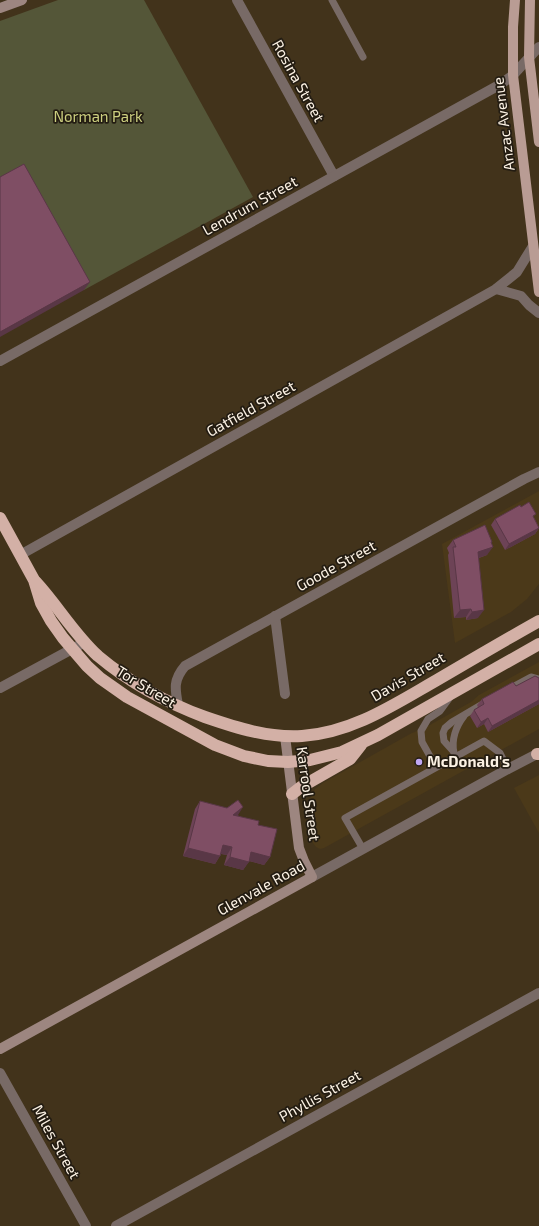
<svg xmlns="http://www.w3.org/2000/svg" width="539" height="1226" font-family="'Exo 2',sans-serif">
<style>
.built{fill:#4b3919}
.green{fill:#545638}
.lines{fill:none;stroke-linecap:round;stroke-linejoin:round}
.lane{stroke:#786a66;stroke-width:7}
.street{stroke:#786a66;stroke-width:10}
.secondary{stroke:#9d8680;stroke-width:10}
.primary{stroke:#b99c94;stroke-width:10}
.highway{stroke:#d3b0a6;stroke-width:12}
.wall{fill:#6d4356}
.shaded-wall{fill:#593746}
.building{fill:#7f4e64;stroke:#593746}
.poi-dot{fill:#c1a8f3;stroke:#231c12;stroke-width:1.5}
.labels{text-anchor:middle;stroke-width:3.5;stroke-linejoin:round;paint-order:stroke}
.street-label{font-size:15px;fill:#fcf2e4;stroke:#231c12}
.park-label{font-size:15px;fill:#cdd080;stroke:#231c12}
.poi-label{font-size:15px;font-weight:bold;fill:#fcf2e4;stroke:#231c12;text-anchor:start}
</style>
<rect width="100%" height="100%" fill="#42331b"/>
<g class="built">
<path d="M 539,491 L 539,584 L 527,599 L 511,612 L 455,643 L 442,544 Z"/>
<path d="M 539,662 L 539,729 L 324,848 L 320,849 L 316,847 L 313,843 L 309,809 L 310,799 L 315,789 L 323,783 L 410,734 L 428,726 L 471,702 L 479,695 Z"/>
<path d="M 539,775 L 539,833 L 514,788 Z"/>
</g>
<path class="green" d="M 58,0 L 144,0 L 253,197 L 84,290 L 0,182 L 0,21 Z"/>
<g class="lines">
<g class="lane">
<path d="M 332,0 L 363,57"/>
<path d="M 507,690 L 531,677 L 539,679"/>
<path d="M 453,751 L 444,741 L 443,733 L 445,728 L 452,722 L 486,702"/>
<path d="M 454,753 C 451,740 456,726 464,716"/>
<path d="M 436,767 L 422,742 L 421,731 L 428,719 L 440,711 L 451,696"/>
<path d="M 363,849 L 345,818 L 484,741 L 500,753 L 508,769"/>
</g>
<g class="street">
<path d="M 237,0 L 334,176"/>
<path d="M 496,289 L 521,296 L 529,305 L 539,313"/>
<path d="M 0,361 L 501,84 L 513,75 L 539,47"/>
<path d="M 20,555 L 496,289 L 517,272 L 533,246"/>
<path d="M 275,616 L 285,694"/>
<path d="M 0,688 L 85,642"/>
<path d="M 178,705 C 175,689 173,680 185,666 L 524,479 L 539,472"/>
<path d="M 312,877 L 508,769 L 537,754"/>
<path d="M 0,1073 L 86,1226"/>
<path d="M 116,1226 L 539,993"/>
</g>
<g class="secondary">
<path d="M 0,8 L 22,0"/>
<path d="M 0,1049 L 312,877 L 304,861 L 299,848 L 285,736"/>
</g>
<g class="primary">
<path d="M 515,0 L 513,27 L 513,75 L 539,292"/>
<path d="M 530,0 L 529,57 L 539,142"/>
</g>
<g class="highway">
<path d="M 0,518 L 34,580 L 41,603 L 51,621 L 63,638 L 87,666 L 100,678 L 127,697 L 215,745 L 244,756 L 268,761 L 288,762 L 310,760 L 342,752 L 378,735 L 539,644"/>
<path d="M 36,582 C 58,606 74,634 98,656 C 129,682 167,703 205,717 C 237,728 268,738 302,736 C 352,733 395,704 437,680 C 471,660 505,640 539,621"/>
<path d="M 537,754 L 539,754"/>
<path d="M 292,794 L 301,787 L 350,759 L 361,745"/>
</g>
</g>
<g class="wall">
<path d="M 521,507 L 534,518 L 539,528 L 535,534 L 505,550 L 491,525 L 495,519 Z"/>
<path d="M 453,540 L 492,542 L 491,543 L 487,555 L 479,558 L 478,618 L 466,620 L 466,617 L 454,618 L 448,555 L 449,553 L 447,548 Z"/>
<path d="M 539,678 L 539,704 L 488,732 L 484,724 L 477,728 L 470,716 L 474,710 L 478,707 L 477,705 L 482,699 Z"/>
<path d="M 200,801 L 238,815 L 237,815 L 258,825 L 270,857 L 264,865 L 249,861 L 243,870 L 224,865 L 227,855 L 221,854 L 215,864 L 183,856 L 195,809 Z"/>
</g>
<g class="shaded-wall">
<path d="M 90,282 L 84,290 L 0,337 L 0,332 Z"/>
<path d="M 539,528 L 535,534 L 505,550 L 509,544 Z"/>
<path d="M 491,542 L 492,542 L 487,549 L 493,547 L 487,555 L 472,560 L 478,552 Z"/>
<path d="M 471,609 L 466,617 L 454,618 L 460,610 Z"/>
<path d="M 484,610 L 478,618 L 466,620 L 472,612 Z"/>
<path d="M 539,700 L 539,704 L 488,732 L 492,726 Z"/>
<path d="M 488,718 L 484,724 L 477,728 L 481,722 Z"/>
<path d="M 243,807 L 238,815 L 227,822 L 233,815 Z"/>
<path d="M 223,845 L 232,847 L 227,855 L 217,853 Z"/>
<path d="M 188,848 L 220,856 L 215,864 L 183,856 Z"/>
<path d="M 251,852 L 270,857 L 264,865 L 246,860 Z"/>
<path d="M 230,857 L 249,862 L 243,870 L 224,865 Z"/>
</g>
<g class="building">
<path d="M 24,164 L 90,282 L 0,332 L 0,177 Z"/>
<path d="M 529,502 L 536,514 L 533,516 L 539,528 L 509,544 L 495,519 L 520,505 L 521,507 Z"/>
<path d="M 485,525 L 492,542 L 491,542 L 493,547 L 478,552 L 484,610 L 472,612 L 471,609 L 460,610 L 453,547 L 456,547 L 453,540 Z"/>
<path d="M 535,676 L 539,678 L 539,700 L 492,726 L 488,718 L 481,722 L 474,710 L 484,704 L 482,699 L 513,682 L 516,686 Z"/>
<path d="M 238,800 L 243,807 L 233,815 L 259,821 L 258,825 L 277,829 L 270,857 L 251,852 L 249,862 L 230,857 L 232,847 L 223,845 L 220,856 L 188,848 L 200,801 L 227,808 Z"/>
</g>
<circle class="poi-dot" cx="419" cy="762" r="4"/>
<g class="labels">
<g class="street-label">
<text transform="translate(298 81) rotate(61)" y="5">Rosina Street</text>
<text transform="translate(504 124) rotate(-97)" y="5">Anzac Avenue</text>
<text transform="translate(250 206) rotate(-29)" y="5">Lendrum Street</text>
<text transform="translate(251 409) rotate(-29)" y="5">Gatfield Street</text>
<text transform="translate(336 566) rotate(-29)" y="5">Goode Street</text>
<text transform="translate(408 677) rotate(-30)" y="5">Davis Street</text>
<text transform="translate(146 687) rotate(31)" y="5">Tor Street</text>
<text transform="translate(308 794) rotate(82)" y="5">Karrool Street</text>
<text transform="translate(261 888) rotate(-29)" y="5">Glenvale Road</text>
<text transform="translate(320 1096) rotate(-29)" y="5">Phyllis Street</text>
<text transform="translate(56 1142) rotate(61)" y="5">Miles Street</text>
</g>
<g class="park-label">
<text x="98" y="122">Norman Park</text>
</g>
<g class="poi-label">
<text x="427" y="767">McDonald's</text>
</g>
</g>
</svg>
